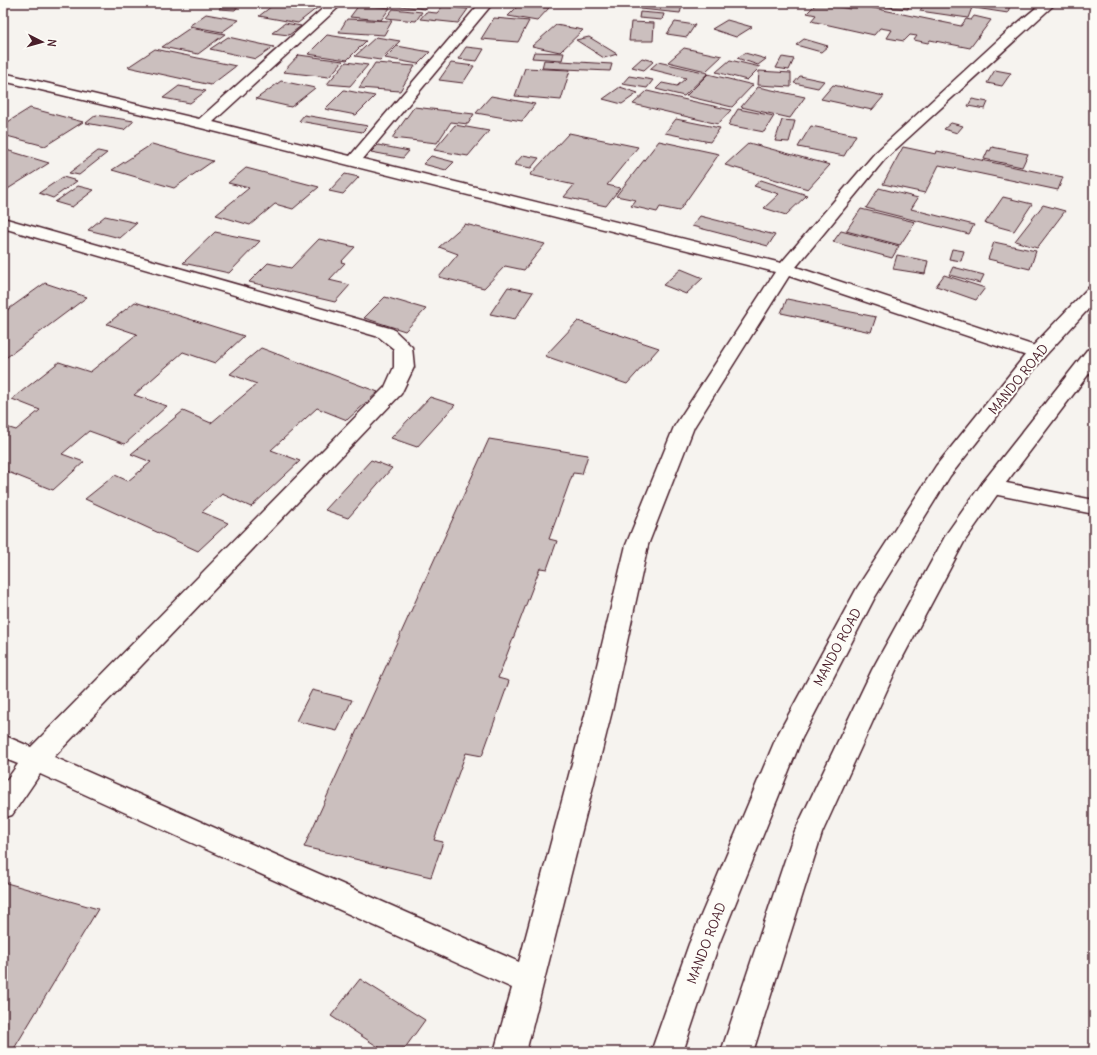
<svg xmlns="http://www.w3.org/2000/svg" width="1097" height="1055" font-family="Delius,sans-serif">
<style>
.building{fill:#cbbfbe;stroke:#4a1f2b}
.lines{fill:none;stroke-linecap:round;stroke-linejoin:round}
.street-casing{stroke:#4a1f2b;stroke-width:3}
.highway-casing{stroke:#4a1f2b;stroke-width:3}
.street{fill:#fdfcf7;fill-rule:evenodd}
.highway{fill:#fdfcf7;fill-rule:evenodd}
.labels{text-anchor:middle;stroke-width:4;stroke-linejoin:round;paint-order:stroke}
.street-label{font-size:13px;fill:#4a1f2b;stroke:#fdfcf7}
</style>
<rect width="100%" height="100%" fill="#f6f3ef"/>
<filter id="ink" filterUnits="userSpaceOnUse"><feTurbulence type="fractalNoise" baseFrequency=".025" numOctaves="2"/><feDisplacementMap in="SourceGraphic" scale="8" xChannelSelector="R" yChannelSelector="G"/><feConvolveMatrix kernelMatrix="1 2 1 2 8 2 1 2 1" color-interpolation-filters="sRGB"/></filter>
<g filter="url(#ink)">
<g class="building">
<path d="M 276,3 L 288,3 L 317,8 L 298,23 L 259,16 Z"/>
<path d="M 394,3 L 431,3 L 425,9 L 392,5 Z"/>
<path d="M 521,3 L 549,8 L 537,21 L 508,16 Z"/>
<path d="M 642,3 L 683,3 L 680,13 L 640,9 Z"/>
<path d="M 817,3 L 850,9 L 854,4 L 961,26 L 966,19 L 971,20 L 974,16 L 991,20 L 970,48 L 930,40 L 928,43 L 914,40 L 917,36 L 910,35 L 904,41 L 887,38 L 892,30 L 880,28 L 874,35 L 811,21 L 816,15 L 807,13 Z"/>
<path d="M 851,3 L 909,3 L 908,9 Z"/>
<path d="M 924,3 L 960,3 L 973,5 L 968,18 L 920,11 Z"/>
<path d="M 976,3 L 992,3 L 1010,5 L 1008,13 L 975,8 Z"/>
<path d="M 223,4 L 239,5 L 235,10 L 219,9 Z"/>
<path d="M 359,5 L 390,8 L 381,20 L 350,17 Z"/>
<path d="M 443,6 L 468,9 L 458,23 L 420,19 L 426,12 L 437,13 Z"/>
<path d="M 393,9 L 422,12 L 416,21 L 386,18 Z"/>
<path d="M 640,12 L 664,14 L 662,20 L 639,18 Z"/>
<path d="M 206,14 L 239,20 L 222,32 L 189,26 Z"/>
<path d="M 494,18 L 529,21 L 518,42 L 481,39 Z"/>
<path d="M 347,19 L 392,21 L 384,35 L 339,32 Z"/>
<path d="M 727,20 L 752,27 L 736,37 L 712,29 Z"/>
<path d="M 631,22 L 654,23 L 653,41 L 629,41 Z"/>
<path d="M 675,22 L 695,25 L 687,37 L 667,34 Z"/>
<path d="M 285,23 L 301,26 L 289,35 L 272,33 Z"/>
<path d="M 556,25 L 583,30 L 560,52 L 532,46 Z"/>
<path d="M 190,28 L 225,34 L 198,54 L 162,47 Z"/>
<path d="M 327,35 L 366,41 L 347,60 L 308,54 Z"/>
<path d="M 228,37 L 274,47 L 256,59 L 210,49 Z"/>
<path d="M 376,37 L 400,41 L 380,60 L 355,56 Z"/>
<path d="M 589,37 L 617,54 L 604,58 L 576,40 Z"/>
<path d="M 804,39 L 828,46 L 821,52 L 796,45 Z"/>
<path d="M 397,46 L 430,52 L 418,64 L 385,58 Z"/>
<path d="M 466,47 L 484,49 L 477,61 L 458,59 Z"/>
<path d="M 684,48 L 722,56 L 706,71 L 668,62 Z"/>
<path d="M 155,49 L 236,66 L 211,85 L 128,67 Z"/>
<path d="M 534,52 L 564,53 L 562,60 L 532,58 Z"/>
<path d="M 745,53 L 766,59 L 758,65 L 737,58 Z"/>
<path d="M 299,55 L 343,61 L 329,77 L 283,72 Z"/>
<path d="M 782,57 L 794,59 L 789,70 L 776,68 Z"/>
<path d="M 642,58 L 654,61 L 644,70 L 632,67 Z"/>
<path d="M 544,60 L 612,64 L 610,71 L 542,68 Z"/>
<path d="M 730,60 L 760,67 L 747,80 L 716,72 Z"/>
<path d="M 346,62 L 368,65 L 350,86 L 327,84 Z"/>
<path d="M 658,62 L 708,73 L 684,96 L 656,89 L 662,83 L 677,86 L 686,78 L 650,69 Z"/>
<path d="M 375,63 L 415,66 L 400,91 L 359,88 Z"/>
<path d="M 451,63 L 474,66 L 463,83 L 439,80 Z"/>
<path d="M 525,68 L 570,70 L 561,100 L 515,96 Z"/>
<path d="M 995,70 L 1011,73 L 1002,86 L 987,83 Z"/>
<path d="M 759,71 L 791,73 L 791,87 L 758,85 Z"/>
<path d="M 708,74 L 753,85 L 732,107 L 686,96 Z"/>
<path d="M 629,76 L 653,80 L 647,88 L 622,84 Z"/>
<path d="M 800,76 L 824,81 L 818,88 L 794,83 Z"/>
<path d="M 281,81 L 315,88 L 291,107 L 256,99 Z"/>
<path d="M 833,85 L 884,96 L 872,110 L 821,99 Z"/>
<path d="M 179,86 L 206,91 L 190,103 L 163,98 Z"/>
<path d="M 620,87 L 638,93 L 622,104 L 603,99 Z"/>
<path d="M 758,87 L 805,97 L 790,118 L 741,107 Z"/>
<path d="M 344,90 L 375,96 L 356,115 L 325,109 Z"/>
<path d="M 647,91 L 731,110 L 718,124 L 633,104 Z"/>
<path d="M 491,96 L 535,104 L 522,121 L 476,113 Z"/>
<path d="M 972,99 L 988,102 L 985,109 L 968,106 Z"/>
<path d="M 414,107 L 474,114 L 468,124 L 451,122 L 437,143 L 392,138 Z"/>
<path d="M 30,108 L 83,122 L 45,146 L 3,135 L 3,125 Z"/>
<path d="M 738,109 L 774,116 L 764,132 L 728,125 Z"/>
<path d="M 96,115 L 134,121 L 124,130 L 86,123 Z"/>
<path d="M 304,115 L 368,126 L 362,132 L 299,121 Z"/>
<path d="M 676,119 L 720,128 L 710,142 L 665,133 Z"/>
<path d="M 782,120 L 795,121 L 789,142 L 775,141 Z"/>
<path d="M 951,123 L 963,126 L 957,133 L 944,129 Z"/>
<path d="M 455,125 L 489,131 L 468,156 L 434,150 Z"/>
<path d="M 811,126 L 856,135 L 844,156 L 798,147 Z"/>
<path d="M 569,133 L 638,147 L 607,185 L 620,188 L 606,206 L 564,197 L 574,185 L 530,175 Z"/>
<path d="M 659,141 L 719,154 L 679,211 L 660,207 L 657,212 L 631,206 L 636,200 L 616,196 Z"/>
<path d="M 749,143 L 830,165 L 808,189 L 725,165 Z"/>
<path d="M 152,144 L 213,161 L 174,188 L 112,170 Z"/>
<path d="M 378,145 L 409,151 L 403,158 L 371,152 Z"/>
<path d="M 903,147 L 936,154 L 937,151 L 1063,177 L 1058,190 L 939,165 L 925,193 L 883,184 Z"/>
<path d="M 992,147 L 1028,154 L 1022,167 L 984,159 L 988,150 L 990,151 Z"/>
<path d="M 3,149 L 49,163 L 3,192 Z"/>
<path d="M 98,151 L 107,153 L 79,175 L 69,173 Z"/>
<path d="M 523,155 L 539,158 L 531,168 L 514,165 Z"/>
<path d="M 431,156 L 454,162 L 446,170 L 423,164 Z"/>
<path d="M 246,168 L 319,187 L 293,209 L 275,204 L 250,225 L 216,215 L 249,188 L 228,183 Z"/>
<path d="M 345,174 L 359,177 L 343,194 L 329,191 Z"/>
<path d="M 63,177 L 77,181 L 53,198 L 39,193 Z"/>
<path d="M 761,180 L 807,195 L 786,215 L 764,208 L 779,194 L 754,186 Z"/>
<path d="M 78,186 L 94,190 L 72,207 L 55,202 Z"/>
<path d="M 879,188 L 918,198 L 911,209 L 974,225 L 969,234 L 866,208 Z"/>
<path d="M 1003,197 L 1032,204 L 1014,231 L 985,223 Z"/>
<path d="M 1043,205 L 1065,211 L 1037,248 L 1015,241 Z"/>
<path d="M 861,209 L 915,222 L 900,245 L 846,231 Z"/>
<path d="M 105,216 L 137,223 L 120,238 L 88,230 Z"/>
<path d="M 700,216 L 775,235 L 768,246 L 692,226 Z"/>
<path d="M 465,224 L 545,244 L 524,270 L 505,266 L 484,288 L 439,277 L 458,254 L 439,247 Z"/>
<path d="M 841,231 L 899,246 L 892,258 L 833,242 Z"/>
<path d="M 215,232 L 260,241 L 229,273 L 183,263 Z"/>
<path d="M 319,239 L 355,247 L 341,262 L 345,263 L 329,280 L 350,285 L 335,302 L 249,282 L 268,263 L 291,268 Z"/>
<path d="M 994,242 L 1036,251 L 1030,269 L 988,259 Z"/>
<path d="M 952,249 L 964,251 L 961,261 L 949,259 Z"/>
<path d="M 897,255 L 928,261 L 925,274 L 893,269 Z"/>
<path d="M 953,267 L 984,275 L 980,283 L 949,275 Z"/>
<path d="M 681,269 L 703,278 L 686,294 L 663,285 Z"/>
<path d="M 944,275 L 985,288 L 976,300 L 936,286 Z"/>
<path d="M 45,283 L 87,297 L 3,360 L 3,313 Z"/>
<path d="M 508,287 L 533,292 L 515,319 L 490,314 Z"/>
<path d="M 385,297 L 426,309 L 405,331 L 364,318 Z"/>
<path d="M 787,299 L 876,317 L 871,332 L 781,313 Z"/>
<path d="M 135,302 L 244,336 L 215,363 L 183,352 L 134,395 L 167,406 L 125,444 L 89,431 L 62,454 L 84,462 L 53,490 L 3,470 L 3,426 L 16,430 L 40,410 L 12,399 L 59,362 L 90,372 L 137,334 L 107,324 Z"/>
<path d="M 578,321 L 659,348 L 627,384 L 545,356 Z"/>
<path d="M 261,348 L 378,392 L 347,420 L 317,408 L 271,450 L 300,461 L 251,507 L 222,494 L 202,512 L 228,523 L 198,551 L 85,499 L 115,475 L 128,481 L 151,462 L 131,454 L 183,411 L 211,423 L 257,384 L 230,374 Z"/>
<path d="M 430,397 L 455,405 L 417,447 L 391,438 Z"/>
<path d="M 489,439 L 588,455 L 582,474 L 573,473 L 549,539 L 557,541 L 547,569 L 540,568 L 498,678 L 509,681 L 482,756 L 466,753 L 434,840 L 443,842 L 431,877 L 304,847 Z"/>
<path d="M 371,460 L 392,468 L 348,518 L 325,510 Z"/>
<path d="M 312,690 L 352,700 L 337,731 L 296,721 Z"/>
<path d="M 3,882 L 98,909 L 12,1052 L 3,1052 Z"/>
<path d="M 360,979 L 425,1020 L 402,1052 L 386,1052 L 331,1016 Z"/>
</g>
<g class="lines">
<g class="street-casing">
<g id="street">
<path d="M 329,3 L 343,3 L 213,122 L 350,156 L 480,3 L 493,3 L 363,159 L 781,263 L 875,153 L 1008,31 L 1042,3 L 1056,3 L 885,159 L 796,267 L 1044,349 L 1046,353 L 1044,357 L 1037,359 L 1030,357 L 789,276 L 694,427 L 648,545 L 612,711 L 526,1052 L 494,1052 L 512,988 L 40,774 L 12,815 L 3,818 L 3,785 L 18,764 L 3,758 L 3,735 L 31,747 L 385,387 L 394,367 L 394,349 L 379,337 L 3,228 L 3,218 L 393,329 L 412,347 L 414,367 L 401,394 L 54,757 L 519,962 L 586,711 L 626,545 L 674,427 L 775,272 L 201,128 L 3,81 L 3,73 L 199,119 Z"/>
<path d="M 991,480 L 1094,500 L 1094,514 L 983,492 L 980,487 L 983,482 Z"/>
</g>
</g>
<g class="highway-casing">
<g id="highway">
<path d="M 1094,287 L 1094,303 L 1044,357 L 950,476 L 875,597 L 802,738 L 719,944 L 683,1052 L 651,1052 L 689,944 L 776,738 L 857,588 L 936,466 L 1030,349 L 1088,288 Z"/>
<path d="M 1094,348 L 1094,367 L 999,492 L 964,542 L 896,670 L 822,833 L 753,1052 L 721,1052 L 794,833 L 872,670 L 947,533 L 983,482 L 1087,350 Z"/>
</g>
</g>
<use href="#street" class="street"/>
<use href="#highway" class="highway"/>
</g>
</g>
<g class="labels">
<g class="street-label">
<text transform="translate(1018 379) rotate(-51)" y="5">MANDO ROAD</text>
<text transform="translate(837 647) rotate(-62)" y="5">MANDO ROAD</text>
<text transform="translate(706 943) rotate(-69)" y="5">MANDO ROAD</text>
</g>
</g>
<rect width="1097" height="1055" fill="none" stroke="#fdfcf7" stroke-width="16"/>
<rect x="8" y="8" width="1081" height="1039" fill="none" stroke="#4a1f2b" stroke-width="1.5" filter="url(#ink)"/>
<g transform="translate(42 42) rotate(96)" stroke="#fdfcf7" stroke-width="3" paint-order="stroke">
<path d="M0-3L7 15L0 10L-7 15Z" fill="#4a1f2b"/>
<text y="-6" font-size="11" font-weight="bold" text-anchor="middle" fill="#4a1f2b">N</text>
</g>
</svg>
